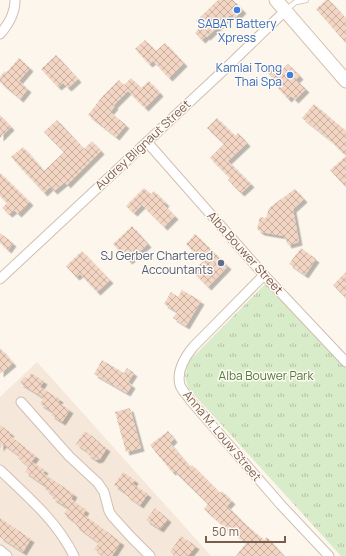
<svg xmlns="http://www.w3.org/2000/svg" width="346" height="556" font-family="Manrope,sans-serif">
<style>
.residential{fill:#f5e8da}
.park{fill:url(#park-tufts)}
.building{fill:url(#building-cross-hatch);filter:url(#shadow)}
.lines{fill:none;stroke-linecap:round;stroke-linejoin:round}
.lane-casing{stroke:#d1beb0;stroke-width:6}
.street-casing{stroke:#d1beb0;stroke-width:11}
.secondary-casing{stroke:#d6c0b0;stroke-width:15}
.lane{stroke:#fff;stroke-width:4.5}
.street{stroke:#fff;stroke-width:9}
.secondary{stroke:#fff;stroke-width:13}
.shop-dot{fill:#3f7fe0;stroke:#fffaf3;stroke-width:1.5}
.service-dot{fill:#5c6f8a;stroke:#fffaf3;stroke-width:1.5}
.labels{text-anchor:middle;stroke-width:3;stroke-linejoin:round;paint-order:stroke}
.shop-label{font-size:12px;fill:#366cbe;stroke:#fffaf3}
.street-label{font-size:12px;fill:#7a5c4d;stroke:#fffaf3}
.service-label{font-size:12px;fill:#4e5e75;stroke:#fffaf3;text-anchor:end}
.park-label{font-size:12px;fill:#537a41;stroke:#fffaf3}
</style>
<defs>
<pattern id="park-tufts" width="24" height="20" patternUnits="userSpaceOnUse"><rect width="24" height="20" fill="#d8ecc9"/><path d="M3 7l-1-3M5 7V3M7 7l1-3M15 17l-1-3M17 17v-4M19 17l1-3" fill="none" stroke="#b4c2a5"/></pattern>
<pattern id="building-cross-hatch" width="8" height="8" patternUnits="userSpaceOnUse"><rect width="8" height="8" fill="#f3d5c3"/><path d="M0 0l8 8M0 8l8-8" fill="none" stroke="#cab0a1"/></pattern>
<filter id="shadow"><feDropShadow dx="3.5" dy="3.5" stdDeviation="0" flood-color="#0004"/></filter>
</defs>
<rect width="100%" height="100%" fill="#fdf6ec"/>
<path class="residential" d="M 37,362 L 211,556 L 0,556 L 0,397 Z"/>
<path class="park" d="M 268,281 L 346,367 L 346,556 L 341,556 L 188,388 L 185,376 L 189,361 Z"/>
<g class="building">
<path d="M 218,0 L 233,0 L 243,10 L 234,19 L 230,15 L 207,37 L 206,36 L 202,40 L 195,33 L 201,26 L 196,21 Z"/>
<path d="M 326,0 L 329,0 L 346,19 L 346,43 L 316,9 Z"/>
<path d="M 145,40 L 156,51 L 165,43 L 184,63 L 169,78 L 153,61 L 149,64 L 135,49 Z"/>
<path d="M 56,55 L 78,79 L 68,88 L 63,83 L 58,87 L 41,69 Z"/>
<path d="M 19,58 L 30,68 L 19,81 L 28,89 L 20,99 L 0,82 L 0,77 L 5,71 L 6,73 Z"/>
<path d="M 276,64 L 282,70 L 288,64 L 300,76 L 296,80 L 306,89 L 295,100 L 291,96 L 288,99 L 276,86 L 278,84 L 267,72 Z"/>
<path d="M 131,78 L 141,88 L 149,81 L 160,93 L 145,108 L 128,91 L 114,105 L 115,106 L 110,112 L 126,125 L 116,137 L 88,115 L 102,97 L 119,80 L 124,85 Z"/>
<path d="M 314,104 L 346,131 L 346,187 L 330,170 L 346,156 L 330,140 L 302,118 Z"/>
<path d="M 0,115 L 11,127 L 0,138 Z"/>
<path d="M 217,118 L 235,136 L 238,133 L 247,143 L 228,161 L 251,184 L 241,193 L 228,180 L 230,178 L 210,158 L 224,144 L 207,128 Z"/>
<path d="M 57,120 L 84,149 L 92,141 L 101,151 L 67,185 L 65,182 L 54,191 L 50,187 L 44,193 L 11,157 L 23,147 L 44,171 L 64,152 L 44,132 Z"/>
<path d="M 0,173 L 30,202 L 18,214 L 14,210 L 9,214 L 2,208 L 7,203 L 0,196 Z"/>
<path d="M 144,188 L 151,194 L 154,191 L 166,203 L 164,205 L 175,216 L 164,227 L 142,205 L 134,213 L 126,206 Z"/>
<path d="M 295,189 L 304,199 L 293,209 L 299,242 L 288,245 L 284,236 L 261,232 L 257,229 L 260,217 L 266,218 L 269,208 Z"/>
<path d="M 132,226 L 148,244 L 129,261 L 113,244 Z"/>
<path d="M 0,233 L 13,243 L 8,250 L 0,243 Z"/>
<path d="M 195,234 L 228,266 L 208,287 L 193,272 L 203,261 L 186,244 Z"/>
<path d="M 301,248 L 316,259 L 305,275 L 289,264 Z"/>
<path d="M 82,251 L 110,280 L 97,292 L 80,274 L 76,277 L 66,266 Z"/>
<path d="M 346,272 L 346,298 L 333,285 Z"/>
<path d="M 182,290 L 201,301 L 186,326 L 173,318 L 177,312 L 164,304 L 171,292 L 178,297 Z"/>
<path d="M 0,348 L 13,363 L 0,374 Z"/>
<path d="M 102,360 L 124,373 L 127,368 L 134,373 L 128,382 L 132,385 L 127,393 L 94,374 Z"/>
<path d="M 31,373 L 44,381 L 40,387 L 60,399 L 58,402 L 70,410 L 62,422 L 51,415 L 53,412 L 40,404 L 44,398 L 20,383 L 24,377 L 28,379 Z"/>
<path d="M 130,408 L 141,448 L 126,452 L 115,412 Z"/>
<path d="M 0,425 L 11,433 L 9,435 L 36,456 L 28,466 L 18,458 L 20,456 L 3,444 L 0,448 Z"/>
<path d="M 85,431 L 96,439 L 95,440 L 107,448 L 100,459 L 96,460 L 87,454 L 88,452 L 76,444 Z"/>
<path d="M 168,431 L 174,439 L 170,443 L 190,467 L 192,465 L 220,493 L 222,491 L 232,501 L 227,506 L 243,522 L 264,540 L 267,537 L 284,556 L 236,556 L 246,543 L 229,529 L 228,530 L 204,509 L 208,504 L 174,471 L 172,472 L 150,445 Z"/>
<path d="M 32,462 L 45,470 L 43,473 L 74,494 L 71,499 L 86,510 L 83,514 L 121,542 L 112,556 L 103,556 L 94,549 L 99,543 L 76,526 L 77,524 L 64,514 L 68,508 L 52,498 L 54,496 L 45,489 L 47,487 L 25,472 Z"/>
<path d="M 123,472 L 135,480 L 133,484 L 148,494 L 140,505 L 126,495 L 127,494 L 114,485 Z"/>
<path d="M 155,508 L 168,519 L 160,529 L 146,520 Z"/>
<path d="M 0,518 L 31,539 L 23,552 L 0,537 Z"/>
<path d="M 181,536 L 196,546 L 188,556 L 175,556 L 170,552 Z"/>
</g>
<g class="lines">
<g class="lane-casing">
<g id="lane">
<path d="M 296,2 L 306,0"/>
<path d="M 286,10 L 298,0"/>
</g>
</g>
<g class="street-casing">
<g id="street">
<path d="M 0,34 C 9,24 15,14 15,0"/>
<path d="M 147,142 L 264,275 L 346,362"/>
<path d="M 264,275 L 193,347 C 185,357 176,371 180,385 C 182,391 188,396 191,401 L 281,505 L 329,556"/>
<path d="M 0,279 L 225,69 L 286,10"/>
<path d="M 21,402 L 69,456 L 98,483 L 104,492 L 109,511 L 112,516 L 131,537 L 150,556"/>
<path d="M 0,470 C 27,496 57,521 74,556"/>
<path d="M 0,550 L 7,556"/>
</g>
</g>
<g class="secondary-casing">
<path id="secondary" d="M 276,0 L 346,81"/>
</g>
<use href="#lane" class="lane"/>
<use href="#street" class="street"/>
<use href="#secondary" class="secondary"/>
</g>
<g class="shop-dot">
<circle cx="237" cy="10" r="4"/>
<circle cx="290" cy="75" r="4"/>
</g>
<circle class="service-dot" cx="221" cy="263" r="4"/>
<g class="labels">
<g class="shop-label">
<text x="237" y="28">SABAT Battery<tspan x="237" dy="14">Xpress</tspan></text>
<text x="282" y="72" text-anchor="end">Kamlai Tong<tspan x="282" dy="14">Thai Spa</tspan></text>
</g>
<g class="street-label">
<text transform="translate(143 145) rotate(-43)" y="4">Audrey Blignaut Street</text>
<text transform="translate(245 253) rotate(48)" y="4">Alba Bouwer Street</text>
<text transform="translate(222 436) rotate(50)" y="4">Anna M. Louw Street</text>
</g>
<g class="service-label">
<text x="213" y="260">SJ Gerber Chartered<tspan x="213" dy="14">Accountants</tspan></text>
</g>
<g class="park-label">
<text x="266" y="380">Alba Bouwer Park</text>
</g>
</g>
<path d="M206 536v6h79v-6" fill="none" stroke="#7a5c4d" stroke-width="2"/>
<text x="212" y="536" font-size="12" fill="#7a5c4d" stroke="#fffaf3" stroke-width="3" paint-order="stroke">50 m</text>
</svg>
